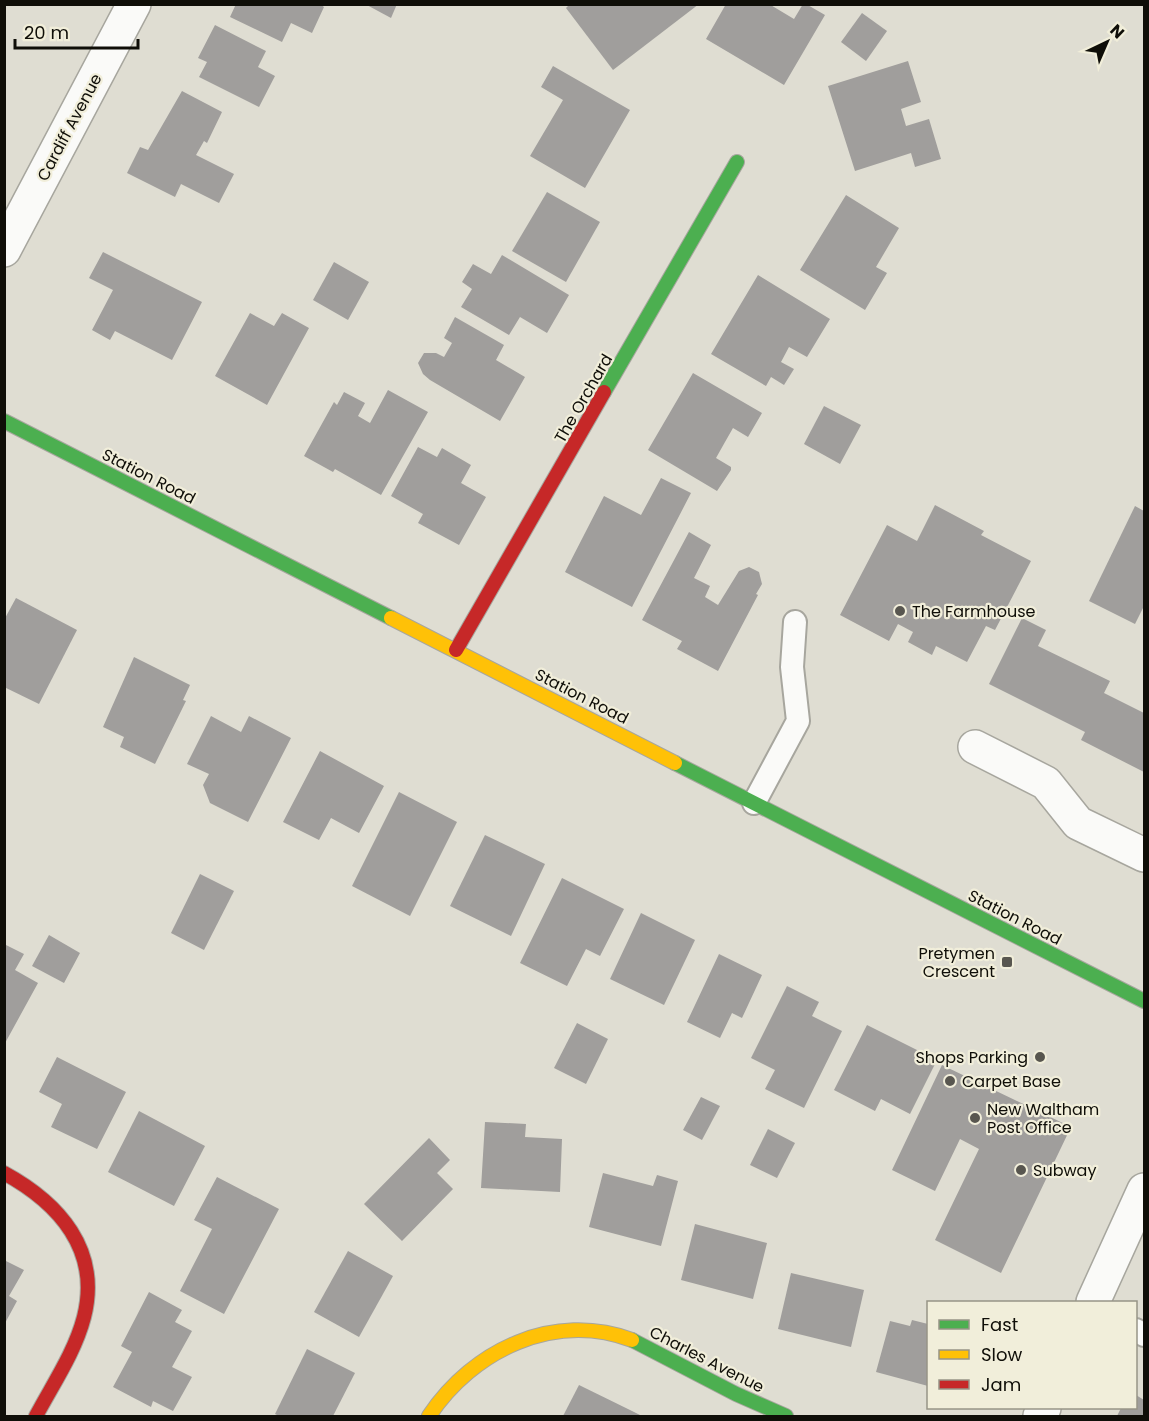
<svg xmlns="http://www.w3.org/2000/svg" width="1149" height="1421" font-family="Poppins,sans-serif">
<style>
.building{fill:#a09e9c}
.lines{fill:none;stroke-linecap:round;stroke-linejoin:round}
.lane-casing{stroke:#a7a69e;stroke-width:26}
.street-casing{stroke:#a7a69e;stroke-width:36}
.fast-casing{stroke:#a7a69e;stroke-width:16}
.slow-casing{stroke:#a7a69e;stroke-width:16}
.jam-casing{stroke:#a7a69e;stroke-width:16}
.lane{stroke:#fafaf8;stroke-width:22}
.street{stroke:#fafaf8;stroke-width:33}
.fast{stroke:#4caf50;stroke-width:14}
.slow{stroke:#ffc107;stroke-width:14}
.jam{stroke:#c62828;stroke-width:14}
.poi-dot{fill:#58564f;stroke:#f1eeda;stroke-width:2}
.labels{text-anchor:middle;stroke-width:4.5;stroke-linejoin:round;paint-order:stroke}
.street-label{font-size:16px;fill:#0f0e08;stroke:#f1eeda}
.poi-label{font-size:16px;fill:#0f0e08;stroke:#f1eeda;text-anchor:start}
</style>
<rect width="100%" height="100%" fill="#dfddd2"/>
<g class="building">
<path d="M 236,4 L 320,4 L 324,7 L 312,33 L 291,23 L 282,42 L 230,17 Z"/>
<path d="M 365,4 L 397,4 L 391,18 Z"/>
<path d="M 570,4 L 699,4 L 613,70 L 566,8 Z"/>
<path d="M 726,4 L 769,4 L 794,19 L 803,4 L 806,4 L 825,15 L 784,85 L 706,39 Z"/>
<path d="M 862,13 L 887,31 L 866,61 L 841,42 Z"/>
<path d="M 215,25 L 266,51 L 258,67 L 275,76 L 259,107 L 199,77 L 207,62 L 198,58 Z"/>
<path d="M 908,61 L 921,102 L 901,109 L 906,126 L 929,119 L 941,159 L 915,167 L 911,153 L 855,171 L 828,86 Z"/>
<path d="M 553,66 L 630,110 L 585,188 L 530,156 L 563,100 L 541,87 Z"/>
<path d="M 182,91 L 222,112 L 207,143 L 204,141 L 196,155 L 234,174 L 219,203 L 181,184 L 175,197 L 127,173 L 140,147 L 148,150 Z"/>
<path d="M 547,192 L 600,222 L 566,282 L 512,251 Z"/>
<path d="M 846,195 L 899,228 L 876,267 L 887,273 L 865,310 L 800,270 Z"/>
<path d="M 103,252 L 202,302 L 172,360 L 115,331 L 110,340 L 92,330 L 113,290 L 89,278 Z"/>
<path d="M 502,255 L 569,295 L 547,333 L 520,317 L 509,335 L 461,307 L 472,289 L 462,282 L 473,264 L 491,274 Z"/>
<path d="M 334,262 L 369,282 L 348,320 L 313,300 Z"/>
<path d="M 758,275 L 830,319 L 807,357 L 789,347 L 781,362 L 794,369 L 784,385 L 771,377 L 766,386 L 711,354 Z"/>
<path d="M 250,313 L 274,326 L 282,313 L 309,328 L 267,405 L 215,376 Z"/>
<path d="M 455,317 L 504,345 L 496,360 L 525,377 L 500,421 L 430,380 L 423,374 L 418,363 L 424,353 L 436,353 L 444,357 L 452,343 L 444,338 Z"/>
<path d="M 693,373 L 762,413 L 748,437 L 733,428 L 725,442 L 716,458 L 731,467 L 731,470 L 717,491 L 648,450 Z"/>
<path d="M 388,390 L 428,412 L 381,495 L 335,469 L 333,472 L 304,456 L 334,402 L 337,405 L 344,392 L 365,403 L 358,416 L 370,423 Z"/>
<path d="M 824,406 L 861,425 L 840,464 L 804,444 Z"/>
<path d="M 418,447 L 437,457 L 442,448 L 471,465 L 461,483 L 486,497 L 459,545 L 418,523 L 423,514 L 391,496 Z"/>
<path d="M 661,478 L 691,493 L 632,607 L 565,572 L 604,496 L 641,515 Z"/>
<path d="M 935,505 L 984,531 L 981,535 L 1031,561 L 995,630 L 986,626 L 967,662 L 936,646 L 932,655 L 908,642 L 913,632 L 898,624 L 889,641 L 840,615 L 887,525 L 917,541 Z"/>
<path d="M 1135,506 L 1144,511 L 1144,606 L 1135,624 L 1089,601 Z"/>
<path d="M 689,532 L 711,545 L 694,578 L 710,586 L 705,597 L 718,605 L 739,571 L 749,567 L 759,572 L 762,584 L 756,594 L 758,595 L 718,671 L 677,649 L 682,641 L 642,620 Z"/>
<path d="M 16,598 L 77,630 L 39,704 L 4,687 L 4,620 Z"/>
<path d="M 1022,618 L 1046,630 L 1038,646 L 1110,681 L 1104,693 L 1144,713 L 1144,772 L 1081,740 L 1085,732 L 989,684 Z"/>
<path d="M 134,657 L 190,685 L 183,700 L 186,701 L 155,764 L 120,747 L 124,737 L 103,727 Z"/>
<path d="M 211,716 L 241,732 L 249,716 L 291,738 L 248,822 L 210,803 L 203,785 L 209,774 L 187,764 Z"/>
<path d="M 320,751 L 384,786 L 359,833 L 331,818 L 319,840 L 283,822 Z"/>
<path d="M 399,792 L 457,822 L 410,916 L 352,886 Z"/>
<path d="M 485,835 L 545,864 L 511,936 L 450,906 Z"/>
<path d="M 200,874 L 234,891 L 204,950 L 171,933 Z"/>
<path d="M 562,878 L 624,909 L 600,956 L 586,949 L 567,986 L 520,963 Z"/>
<path d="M 641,913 L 695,940 L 664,1005 L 610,979 Z"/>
<path d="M 49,935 L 80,953 L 64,983 L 32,966 Z"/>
<path d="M 4,944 L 24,954 L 15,970 L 38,983 L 4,1045 Z"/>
<path d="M 719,954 L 762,975 L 742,1018 L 732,1013 L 720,1038 L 687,1022 Z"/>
<path d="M 787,986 L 819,1002 L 812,1016 L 842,1031 L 804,1108 L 765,1089 L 775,1070 L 751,1058 Z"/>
<path d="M 577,1023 L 608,1039 L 586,1084 L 554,1068 Z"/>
<path d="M 867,1025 L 937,1060 L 910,1114 L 881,1099 L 875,1111 L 834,1090 Z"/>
<path d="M 57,1057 L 126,1092 L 97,1149 L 51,1127 L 62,1104 L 39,1092 Z"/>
<path d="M 942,1065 L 1071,1127 L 1001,1273 L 935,1240 L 979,1149 L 960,1139 L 935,1191 L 892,1170 Z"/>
<path d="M 701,1097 L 720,1106 L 702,1140 L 683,1130 Z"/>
<path d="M 139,1111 L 205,1146 L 174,1206 L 108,1172 Z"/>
<path d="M 485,1122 L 526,1124 L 525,1137 L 562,1139 L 560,1192 L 481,1188 Z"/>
<path d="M 768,1129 L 795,1143 L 777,1178 L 750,1165 Z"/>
<path d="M 429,1138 L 450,1160 L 437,1173 L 453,1189 L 402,1241 L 364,1204 Z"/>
<path d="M 603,1173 L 653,1186 L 657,1175 L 678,1181 L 661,1246 L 589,1227 Z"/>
<path d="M 217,1177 L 279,1209 L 224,1314 L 180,1291 L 212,1229 L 194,1220 Z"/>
<path d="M 695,1224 L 767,1243 L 753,1299 L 681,1280 Z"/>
<path d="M 348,1251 L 393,1276 L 359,1337 L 314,1312 Z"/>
<path d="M 4,1260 L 24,1270 L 9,1296 L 17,1301 L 4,1325 Z"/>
<path d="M 791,1273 L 864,1290 L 851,1347 L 778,1329 Z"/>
<path d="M 149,1292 L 182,1310 L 175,1322 L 192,1331 L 172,1367 L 192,1377 L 173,1411 L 153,1401 L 151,1407 L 113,1387 L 132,1352 L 121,1346 Z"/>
<path d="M 912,1320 L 928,1324 L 928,1386 L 876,1372 L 890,1321 L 910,1326 Z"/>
<path d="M 307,1349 L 355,1373 L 333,1416 L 279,1416 L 275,1414 Z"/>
<path d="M 579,1385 L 630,1410 L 642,1416 L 563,1416 Z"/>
<path d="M 1136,1395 L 1144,1400 L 1144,1416 L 1117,1416 L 1121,1408 L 1136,1408 Z"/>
</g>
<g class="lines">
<g class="lane-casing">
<g id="lane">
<path d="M 754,803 L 798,721 L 792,667 L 795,622"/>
<path d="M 1136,1330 L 1144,1335"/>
</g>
</g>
<g class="street-casing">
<g id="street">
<path d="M 4,250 L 134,4"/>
<path d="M 975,747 L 1046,783 L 1078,823 L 1144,855"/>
<path d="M 1093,1302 L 1144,1190"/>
<path d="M 1040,1416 L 1044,1408"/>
</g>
</g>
<g class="fast-casing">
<g id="fast">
<path d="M 604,392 L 737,162"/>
<path d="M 4,421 L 391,618"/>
<path d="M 675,763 L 1144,1001"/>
<path d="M 632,1340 L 736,1394 L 786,1416"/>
</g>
</g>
<g class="slow-casing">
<g id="slow">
<path d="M 391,618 L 675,763"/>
<path d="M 429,1416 C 473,1350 554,1311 632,1340"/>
</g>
</g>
<g class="jam-casing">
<g id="jam">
<path d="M 456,650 L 604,392"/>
<path d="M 4,1173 C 59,1203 101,1250 84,1317 C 75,1352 53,1384 36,1416"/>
</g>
</g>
<use href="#lane" class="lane"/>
<use href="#street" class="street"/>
<use href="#fast" class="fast"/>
<use href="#slow" class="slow"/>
<use href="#jam" class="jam"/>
</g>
<g class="poi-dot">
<circle cx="900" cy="611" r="6"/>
<rect x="1001" y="956" width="12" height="12" rx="3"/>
<circle cx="1040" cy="1057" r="6"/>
<circle cx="950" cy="1081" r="6"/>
<circle cx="975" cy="1118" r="6"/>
<circle cx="1021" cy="1170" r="6"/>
</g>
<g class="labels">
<g class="street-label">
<text transform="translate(69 127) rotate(-62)" y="6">Cardiff Avenue</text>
<text transform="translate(583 398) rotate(-60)" y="6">The Orchard</text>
<text transform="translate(149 476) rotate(27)" y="6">Station Road</text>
<text transform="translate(582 696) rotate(27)" y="6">Station Road</text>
<text transform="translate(1015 917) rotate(27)" y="6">Station Road</text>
<text transform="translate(707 1359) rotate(27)" y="6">Charles Avenue</text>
</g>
<g class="poi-label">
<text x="912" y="617">The Farmhouse</text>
<text x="995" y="959" text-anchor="end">Pretymen<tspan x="995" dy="18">Crescent</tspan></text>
<text x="1028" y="1063" text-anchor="end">Shops Parking</text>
<text x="962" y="1087">Carpet Base</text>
<text x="987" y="1115">New Waltham<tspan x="987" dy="18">Post Office</tspan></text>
<text x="1033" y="1176">Subway</text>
</g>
</g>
<rect width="1149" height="1421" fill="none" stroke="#0f0e08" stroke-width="12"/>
<rect x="927" y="1301" width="210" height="108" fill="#f1eeda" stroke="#979486" stroke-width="1.5"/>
<rect x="939" y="1320" width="30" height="9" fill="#4caf50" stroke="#979486" stroke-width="1.5"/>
<text x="981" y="1331" font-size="18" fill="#0f0e08">Fast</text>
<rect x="939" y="1350" width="30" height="9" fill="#ffc107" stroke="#979486" stroke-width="1.5"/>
<text x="981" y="1361" font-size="18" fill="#0f0e08">Slow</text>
<rect x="939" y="1380" width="30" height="9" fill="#c62828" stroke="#979486" stroke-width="1.5"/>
<text x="981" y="1391" font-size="18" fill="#0f0e08">Jam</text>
<g transform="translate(1107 42) rotate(44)" stroke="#f1eeda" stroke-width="4.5" paint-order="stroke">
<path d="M0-4.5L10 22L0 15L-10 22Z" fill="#0f0e08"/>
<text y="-9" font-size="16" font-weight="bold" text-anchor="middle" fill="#0f0e08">N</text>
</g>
<path d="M15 39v9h123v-9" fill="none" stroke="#0f0e08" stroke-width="3"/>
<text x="24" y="39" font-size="18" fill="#0f0e08" stroke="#f1eeda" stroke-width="4.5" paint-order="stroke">20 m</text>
</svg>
